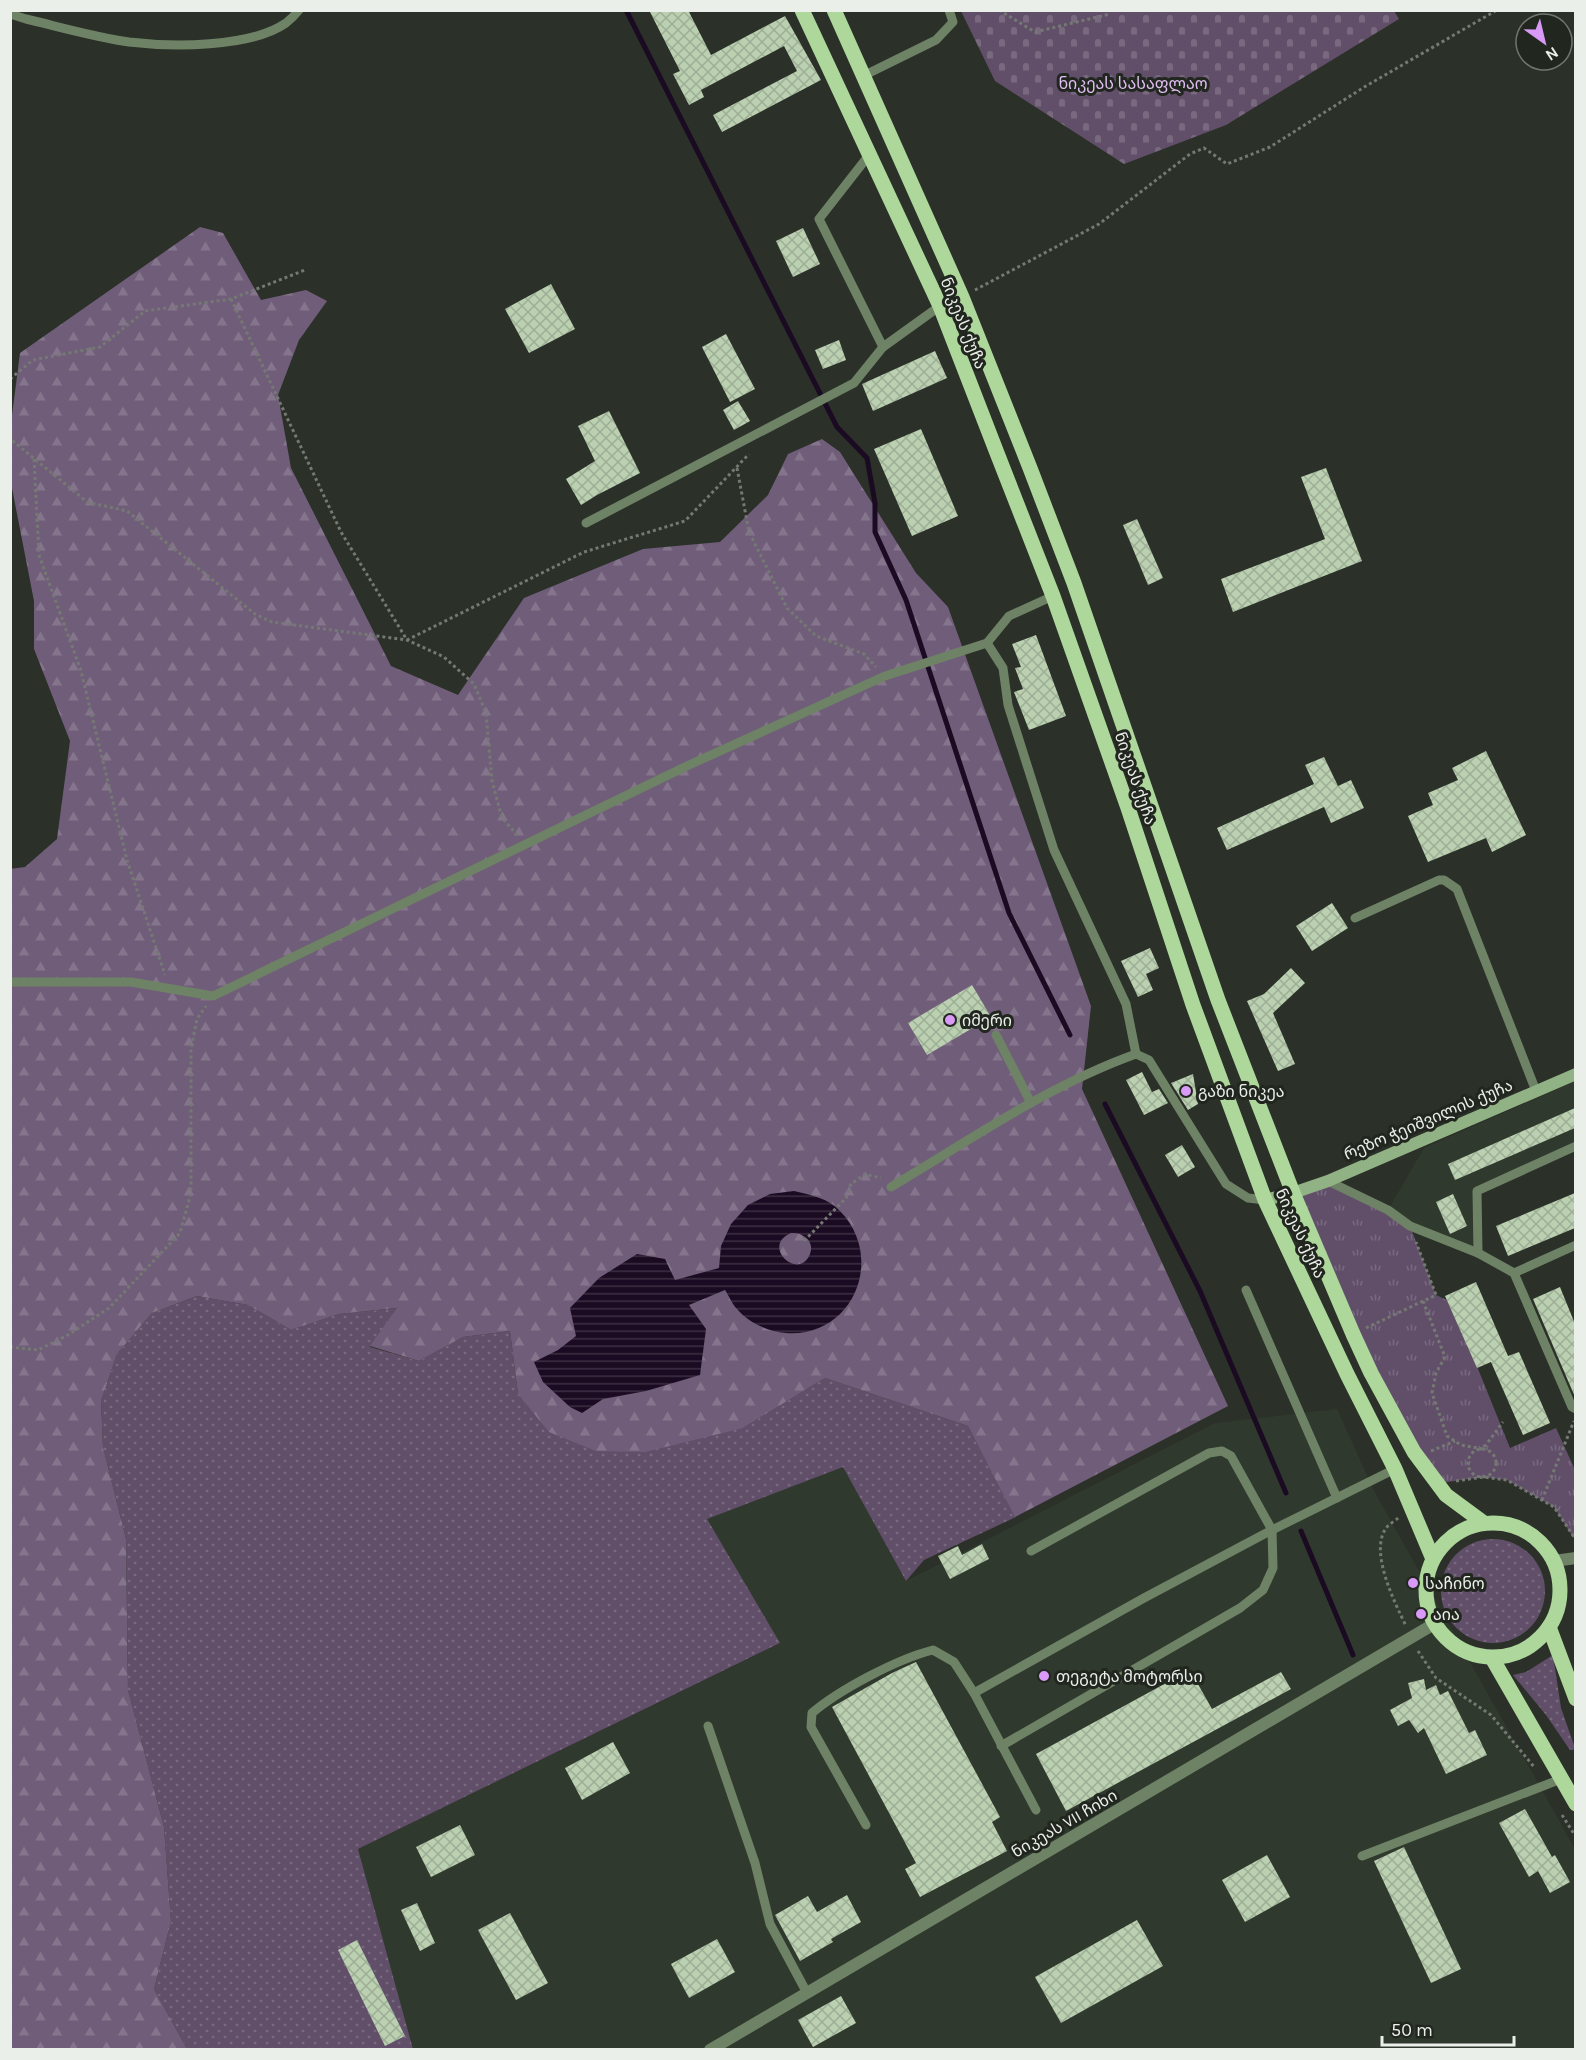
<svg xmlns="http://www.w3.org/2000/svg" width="1586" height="2060" font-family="Karla,'Noto Sans Georgian',sans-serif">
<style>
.built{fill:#30392d}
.grass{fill:url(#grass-dots)}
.forest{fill:url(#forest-firs)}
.cemetery{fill:url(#cemetery-stones)}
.park{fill:url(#park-tufts)}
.water{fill:url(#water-rules);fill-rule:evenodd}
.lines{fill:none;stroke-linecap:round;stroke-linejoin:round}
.stream{stroke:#1b0b22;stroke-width:5}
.building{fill:url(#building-cross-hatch)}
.path{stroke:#757973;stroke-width:3;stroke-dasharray:3 3;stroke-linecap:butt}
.service{stroke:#6e8365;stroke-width:9}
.minor{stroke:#6e8365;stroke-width:12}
.secondary{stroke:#91b284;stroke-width:12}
.primary{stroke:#add79b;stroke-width:15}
.poi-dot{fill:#d99af7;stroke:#21261f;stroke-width:2}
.labels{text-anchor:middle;stroke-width:6;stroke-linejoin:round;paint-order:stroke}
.park-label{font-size:16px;fill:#e0bef2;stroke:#21261f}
.street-label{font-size:16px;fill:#ebefea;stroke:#21261f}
.poi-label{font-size:16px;fill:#ebefea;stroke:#21261f;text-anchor:start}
</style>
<defs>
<pattern id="grass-dots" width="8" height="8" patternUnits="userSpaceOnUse" patternTransform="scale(1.5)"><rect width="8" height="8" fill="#614f6a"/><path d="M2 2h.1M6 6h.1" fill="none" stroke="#78697f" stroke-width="1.8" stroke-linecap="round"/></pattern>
<pattern id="forest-firs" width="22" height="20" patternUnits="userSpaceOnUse" patternTransform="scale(1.5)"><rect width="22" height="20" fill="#705d79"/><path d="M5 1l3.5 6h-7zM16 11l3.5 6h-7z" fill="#85758c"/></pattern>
<pattern id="cemetery-stones" width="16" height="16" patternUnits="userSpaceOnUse" patternTransform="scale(1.5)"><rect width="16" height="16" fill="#614f6a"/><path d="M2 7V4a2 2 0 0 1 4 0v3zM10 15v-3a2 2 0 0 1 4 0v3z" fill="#78697f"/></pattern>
<pattern id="park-tufts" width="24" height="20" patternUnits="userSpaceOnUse" patternTransform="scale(1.5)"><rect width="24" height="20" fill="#614f6a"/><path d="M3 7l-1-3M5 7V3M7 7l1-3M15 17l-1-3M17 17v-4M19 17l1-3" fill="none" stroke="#78697f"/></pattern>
<pattern id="water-rules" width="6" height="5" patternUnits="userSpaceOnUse" patternTransform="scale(1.5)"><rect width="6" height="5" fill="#1b0b22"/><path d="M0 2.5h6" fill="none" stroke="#3c2f42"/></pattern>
<pattern id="building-cross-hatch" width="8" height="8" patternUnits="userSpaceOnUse" patternTransform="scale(1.5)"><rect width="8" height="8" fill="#bad0b0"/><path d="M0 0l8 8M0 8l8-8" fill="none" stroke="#9dae96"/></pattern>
</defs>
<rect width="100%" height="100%" fill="#2b3029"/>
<g class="built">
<path d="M 1575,1081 L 1575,1146 L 1477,1191 L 1478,1253 L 1410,1226 L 1388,1210 L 1424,1148 Z"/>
<path d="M 1337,1409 L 1374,1491 L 1575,1849 L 1575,2049 L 413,2049 L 358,1849 L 779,1644 L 706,1519 L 843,1467 L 906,1581 L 1215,1423 Z"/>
</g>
<g class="grass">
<path d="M 197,1296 L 248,1305 L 291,1330 L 339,1314 L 398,1308 L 370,1347 L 419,1361 L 463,1337 L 510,1331 L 518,1394 L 743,1428 L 825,1378 L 968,1426 L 1016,1517 L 924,1560 L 906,1581 L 843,1467 L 707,1519 L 780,1643 L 358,1849 L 413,2049 L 187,2049 L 154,1989 L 171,1921 L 164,1827 L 128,1690 L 126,1539 L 103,1447 L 101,1401 L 117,1354 L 152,1313 Z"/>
<circle cx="1493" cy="1591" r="52"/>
<path d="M 1553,1655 L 1561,1708 L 1575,1748 L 1573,1750 L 1570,1750 L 1546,1715 L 1513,1675 L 1526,1672 Z"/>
</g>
<path class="forest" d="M 200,227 L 223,233 L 261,300 L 306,290 L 327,301 L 299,340 L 278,395 L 291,468 L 391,666 L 458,695 L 524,598 L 643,549 L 720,542 L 768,495 L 788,454 L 822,439 L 840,452 L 916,573 L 948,607 L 1091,1006 L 1082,1089 L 1228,1406 L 1015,1517 L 968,1426 L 825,1378 L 743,1428 L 645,1452 L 596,1451 L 549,1432 L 518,1394 L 510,1331 L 463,1337 L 419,1361 L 370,1346 L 397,1308 L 339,1314 L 291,1330 L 248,1305 L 197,1296 L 152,1313 L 117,1354 L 101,1401 L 103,1447 L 126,1539 L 128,1690 L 164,1827 L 171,1921 L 154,1989 L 187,2049 L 11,2049 L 10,869 L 25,867 L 57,839 L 70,741 L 34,649 L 34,601 L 11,483 L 11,423 L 20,353 Z"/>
<path class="cemetery" d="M 1394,11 L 1399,19 L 1226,125 L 1124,164 L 995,81 L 961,11 Z"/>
<path class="park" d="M 1328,1181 L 1410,1226 L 1436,1295 L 1451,1302 L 1510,1448 L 1556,1428 L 1575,1470 L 1575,1540 L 1554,1507 L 1507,1480 L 1483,1477 L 1447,1482 L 1440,1487 L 1414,1452 L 1293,1193 Z"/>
<path class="water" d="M 794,1191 C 811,1195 828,1198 840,1211 C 886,1258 853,1338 786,1333 C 767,1331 749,1323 737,1309 C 732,1304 729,1296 725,1290 L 689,1305 L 706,1329 L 700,1375 L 646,1391 L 603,1399 L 582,1413 L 570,1407 L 543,1382 L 534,1362 L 558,1350 L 576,1336 L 570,1308 L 599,1278 L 637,1254 L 665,1259 L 675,1280 L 719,1268 L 721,1246 L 731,1224 L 748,1205 L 770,1194 ZM 791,1233 C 803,1232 815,1241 810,1254 C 799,1282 760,1246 791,1233 Z"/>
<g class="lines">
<g class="stream">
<path d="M 626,10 L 837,427 L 867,458 L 875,503 L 875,532 L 906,600 L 1009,913 L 1070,1035"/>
<path d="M 1105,1104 L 1200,1291 L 1286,1493"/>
<path d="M 1301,1531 L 1353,1655"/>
</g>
</g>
<g class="building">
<path d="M 649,10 L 688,10 L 711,55 L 785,16 L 821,80 L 722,132 L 713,115 L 797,71 L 784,46 L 701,90 L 704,97 L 689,105 L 673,74 L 680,71 Z"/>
<path d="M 803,228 L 820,264 L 793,277 L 776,241 Z"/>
<path d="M 551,284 L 575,329 L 529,353 L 505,309 Z"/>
<path d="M 726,334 L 755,389 L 730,402 L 702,347 Z"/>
<path d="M 839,340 L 846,360 L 823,369 L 815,350 Z"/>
<path d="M 935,351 L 947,378 L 873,411 L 862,384 Z"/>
<path d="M 738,401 L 750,421 L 734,430 L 723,410 Z"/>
<path d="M 609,411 L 640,473 L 597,495 L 581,505 L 566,479 L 595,461 L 578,426 Z"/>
<path d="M 921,429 L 958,516 L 912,536 L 874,449 Z"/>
<path d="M 1326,468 L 1362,561 L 1233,612 L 1221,579 L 1325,539 L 1301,477 Z"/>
<path d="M 1137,519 L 1163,578 L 1148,585 L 1123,525 Z"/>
<path d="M 1036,635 L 1066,716 L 1029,730 L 1014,692 L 1023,689 L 1015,668 L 1021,667 L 1012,644 Z"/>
<path d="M 1486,751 L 1526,835 L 1492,852 L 1486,838 L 1428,862 L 1408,816 L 1433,805 L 1428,793 L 1458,780 L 1452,768 Z"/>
<path d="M 1324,757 L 1338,786 L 1351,780 L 1364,808 L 1331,823 L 1324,807 L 1227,850 L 1217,828 L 1314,784 L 1305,765 Z"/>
<path d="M 1332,903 L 1348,928 L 1312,951 L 1296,926 Z"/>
<path d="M 1150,948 L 1159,968 L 1146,974 L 1153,990 L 1138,997 L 1121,961 Z"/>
<path d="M 1291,968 L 1305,983 L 1273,1013 L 1295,1064 L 1278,1071 L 1247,1001 L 1264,994 Z"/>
<path d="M 972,985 L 991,1017 L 927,1055 L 908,1023 Z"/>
<path d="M 1142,1072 L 1152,1092 L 1159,1089 L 1168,1103 L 1144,1115 L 1126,1080 Z"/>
<path d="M 1193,1074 L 1198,1104 L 1188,1110 L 1171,1083 Z"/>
<path d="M 1575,1108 L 1575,1128 L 1455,1180 L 1448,1164 Z"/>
<path d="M 1182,1145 L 1195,1167 L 1178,1177 L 1165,1155 Z"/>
<path d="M 1575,1193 L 1575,1228 L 1508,1256 L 1496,1226 Z"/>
<path d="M 1453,1194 L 1467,1226 L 1450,1234 L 1436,1202 Z"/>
<path d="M 1476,1282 L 1508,1356 L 1519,1352 L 1550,1423 L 1523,1435 L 1491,1362 L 1477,1368 L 1445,1296 Z"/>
<path d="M 1560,1287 L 1575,1324 L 1575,1397 L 1533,1299 Z"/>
<path d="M 982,1544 L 989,1559 L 950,1579 L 938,1556 L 958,1546 L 962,1555 Z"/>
<path d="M 916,1662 L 1000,1817 L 992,1822 L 1007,1851 L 920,1897 L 905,1869 L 916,1863 L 832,1707 L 892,1673 Z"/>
<path d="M 1190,1670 L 1212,1709 L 1281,1672 L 1291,1689 L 1066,1811 L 1036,1754 Z"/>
<path d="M 1424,1679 L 1426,1690 L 1436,1685 L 1440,1695 L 1448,1691 L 1469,1733 L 1475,1730 L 1487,1755 L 1446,1774 L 1424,1728 L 1418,1733 L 1409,1720 L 1398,1726 L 1390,1710 L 1412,1698 L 1408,1683 Z"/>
<path d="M 613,1742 L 630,1773 L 582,1800 L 565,1768 Z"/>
<path d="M 1525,1809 L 1552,1857 L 1555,1855 L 1570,1882 L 1550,1893 L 1538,1871 L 1529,1877 L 1499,1823 Z"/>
<path d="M 460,1825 L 475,1855 L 431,1877 L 416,1847 Z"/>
<path d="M 1404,1847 L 1461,1969 L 1431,1983 L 1374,1861 Z"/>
<path d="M 1267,1855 L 1290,1897 L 1245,1922 L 1222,1880 Z"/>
<path d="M 847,1895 L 861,1922 L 831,1939 L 833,1942 L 800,1961 L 775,1915 L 808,1896 L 817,1912 Z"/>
<path d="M 417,1903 L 435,1943 L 420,1951 L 401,1910 Z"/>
<path d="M 510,1913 L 548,1983 L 516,2000 L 478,1930 Z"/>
<path d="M 1137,1920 L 1163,1966 L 1061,2023 L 1035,1977 Z"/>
<path d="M 717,1939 L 735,1972 L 689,1998 L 671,1964 Z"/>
<path d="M 357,1940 L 405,2036 L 385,2046 L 338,1950 Z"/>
<path d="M 841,1996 L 856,2023 L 813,2047 L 798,2020 Z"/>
</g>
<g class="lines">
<g class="path">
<path d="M 999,10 L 1035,32 L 1110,14"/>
<path d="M 975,290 L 1099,224 L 1190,154 L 1204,148 L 1227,164 L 1270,147 L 1366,86 L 1497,10"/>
<path d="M 231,299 L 341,532 L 407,640 L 584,552 L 685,521 L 749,454"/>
<path d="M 10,379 L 33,360 L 100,347 L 145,311 L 231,299 L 305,270"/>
<path d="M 10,435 L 14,442 L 87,502 L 127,511 L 255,614 L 272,622 L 407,640 L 444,657 L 474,684 L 486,713 L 492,781 L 502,818 L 518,836"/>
<path d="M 34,459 L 39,555 L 81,671 L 127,860 L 165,975"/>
<path d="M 737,468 L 749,532 L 787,608 L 816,636 L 864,654 L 876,667"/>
<path d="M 804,1241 L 846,1198 L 851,1184 L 865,1174 L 881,1178"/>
<path d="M 1423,1301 L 1445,1357 L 1436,1373 L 1432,1393 L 1447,1436 L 1461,1445 L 1483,1449 L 1503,1422"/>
<path d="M 1366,1328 L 1436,1295 L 1416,1242"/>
<path d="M 10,1347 L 38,1350 L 68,1335 L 109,1308 L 180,1233 L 191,1193 L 191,1048 L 197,1019 L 206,1006"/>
<circle cx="1482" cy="1463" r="14"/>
<path d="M 1431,1451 L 1455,1441"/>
<path d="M 1456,1481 L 1483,1477 L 1507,1480 L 1554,1507 L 1576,1540"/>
<path d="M 1542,1500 L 1574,1421"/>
<path d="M 1398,1518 C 1395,1521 1389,1524 1387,1527 C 1368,1550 1395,1603 1406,1626"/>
<path d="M 1418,1651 L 1436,1678 L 1491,1715 L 1535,1768"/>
<path d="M 1562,1815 L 1576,1837"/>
</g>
<g class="service">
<path d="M 10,14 L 26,19 C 60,27 95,37 129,42 C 171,47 250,48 286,23 C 290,20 295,15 299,10"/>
<path d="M 863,76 L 936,40 L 953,22 L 949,10"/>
<path d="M 869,155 L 819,219 L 883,347"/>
<path d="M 586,523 L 854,383 L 883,347 L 940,306"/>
<path d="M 987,643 L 1003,668 L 1008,705 L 1054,850 L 1126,1004 L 1136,1054"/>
<path d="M 1355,918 L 1439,880 L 1444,880 L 1457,889 L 1536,1091"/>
<path d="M 10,982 L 131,982 L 213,996 L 689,765 L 885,676 L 987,643 L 1009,616 L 1053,596"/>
<path d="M 996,1035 L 1031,1103"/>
<path d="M 1328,1181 L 1388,1210 L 1410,1226 L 1478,1253 L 1514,1273 L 1572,1407 L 1576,1409"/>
<path d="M 891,1187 C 970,1140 1049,1085 1136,1054 L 1149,1060 L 1226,1184 L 1248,1198 L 1265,1200"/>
<path d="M 1478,1253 L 1477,1191 L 1576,1146"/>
<path d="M 1514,1273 L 1576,1245"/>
<path d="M 1246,1290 L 1337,1498"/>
<path d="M 974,1693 L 1036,1810"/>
<path d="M 708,1726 L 755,1863 L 770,1924 L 807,1993"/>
<path d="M 1001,1746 L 1240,1608 L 1263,1590 L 1273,1568 L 1272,1530 L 1231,1456 L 1222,1451 L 1209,1453 L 1031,1551"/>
<path d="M 866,1825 L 811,1727 L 812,1713 C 839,1690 897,1659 933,1650 L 954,1662 L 974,1693 L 1144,1598 L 1272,1530 L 1395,1469"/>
<path d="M 1362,1856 L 1561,1779"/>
</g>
<g class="minor">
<path d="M 1554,1561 L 1576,1558"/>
<path d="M 710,2050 L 1434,1624"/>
</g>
<path class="secondary" d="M 1265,1200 L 1293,1193 L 1328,1181 L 1576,1074"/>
<g class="primary">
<path d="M 802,10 L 940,306 L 997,453 L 1053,596 L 1128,808 L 1193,1005 L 1265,1200 L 1347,1374 L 1395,1469 L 1433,1559"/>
<path d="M 834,10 L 962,297 L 1030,468 L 1074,583 L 1218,1000 L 1293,1193 L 1353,1334 L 1371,1373 L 1414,1452 L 1446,1495 L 1484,1523"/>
<circle cx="1493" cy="1590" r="67"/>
<path d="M 1549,1627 L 1576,1699"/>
<path d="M 1492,1658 L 1576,1804"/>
</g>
</g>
<g class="poi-dot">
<circle cx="950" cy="1020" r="6"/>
<circle cx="1186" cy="1091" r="6"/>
<circle cx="1413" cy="1583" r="6"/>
<circle cx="1421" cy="1614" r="6"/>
<circle cx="1044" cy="1676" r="6"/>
</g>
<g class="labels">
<g class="park-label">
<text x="1133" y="89">ნიკეას სასაფლაო</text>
</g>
<g class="street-label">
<text transform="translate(964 323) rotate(68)" y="6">ნიკეას ქუჩა</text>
<text transform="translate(1136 778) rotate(71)" y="6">ნიკეას ქუჩა</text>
<text transform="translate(1428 1119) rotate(-23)" y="6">რეზო ჭეიშვილის ქუჩა</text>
<text transform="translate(1301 1233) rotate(65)" y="6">ნიკეას ქუჩა</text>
<text transform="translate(1064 1823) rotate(-30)" y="6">ნიკეას VII ჩიხი</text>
</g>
<g class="poi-label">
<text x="962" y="1026">იმერი</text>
<text x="1198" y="1097">გაზი ნიკეა</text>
<text x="1425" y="1589">საჩინო</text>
<text x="1433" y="1620">აია</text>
<text x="1056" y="1682">თეგეტა მოტორსი</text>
</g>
</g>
<rect width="1586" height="2060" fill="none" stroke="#ebefea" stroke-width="24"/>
<g transform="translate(1544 42) rotate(146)"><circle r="28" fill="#21261f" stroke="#727670" stroke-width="1.5"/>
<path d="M0-4.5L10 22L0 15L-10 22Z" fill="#d99af7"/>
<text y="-9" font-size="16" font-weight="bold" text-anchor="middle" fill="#ebefea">N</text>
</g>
<path d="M1382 2036v9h132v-9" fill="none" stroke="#ebefea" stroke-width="3"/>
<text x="1391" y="2036" font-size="18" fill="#ebefea" stroke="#21261f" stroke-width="4.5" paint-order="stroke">50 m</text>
</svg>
